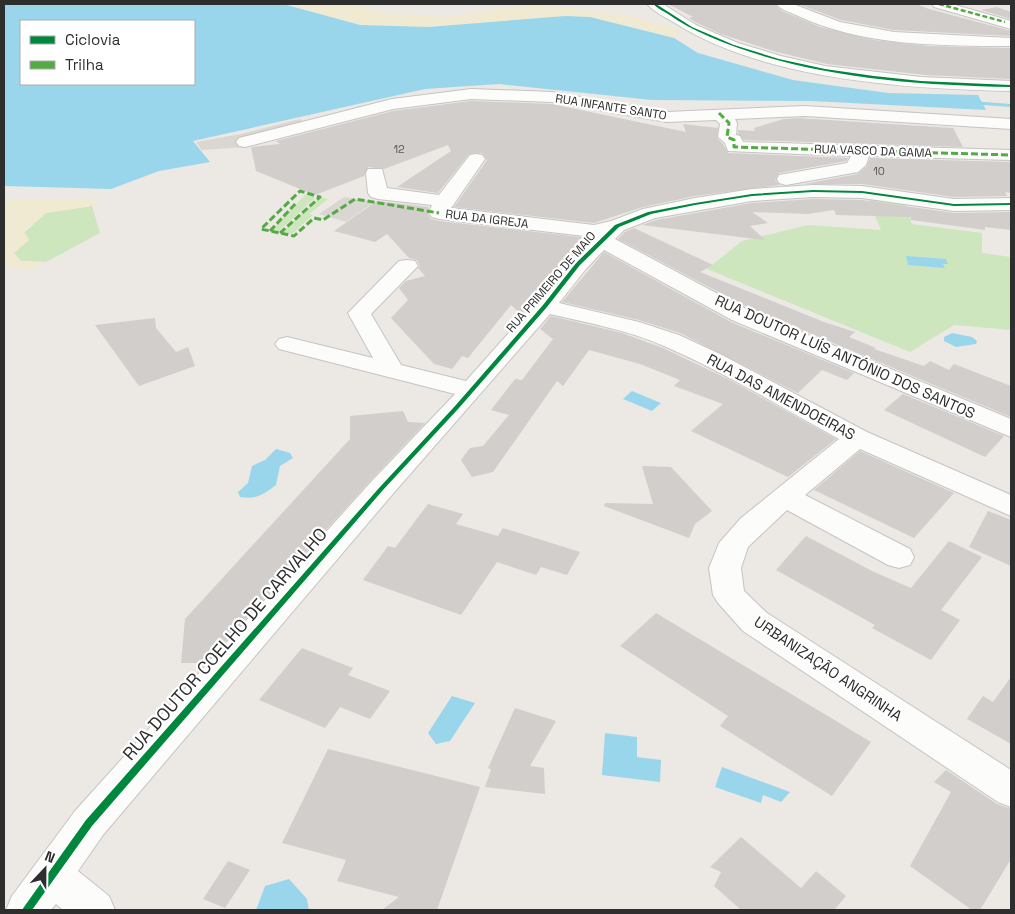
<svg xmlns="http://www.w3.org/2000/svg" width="1015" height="914" font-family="'Space Grotesk',sans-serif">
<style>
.green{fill:#cee6be}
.sand{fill:#f0ead3}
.plaza{fill:#dad6d2}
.water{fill:#99d6ec;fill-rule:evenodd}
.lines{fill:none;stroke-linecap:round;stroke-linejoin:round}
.stream{fill:#99d6ec;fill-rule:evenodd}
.building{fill:#d1cecb}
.minor-casing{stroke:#c5c4c5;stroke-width:2}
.minor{fill:#fcfcfb;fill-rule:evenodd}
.quiet-far1{stroke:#54ab44;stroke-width:2.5;stroke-dasharray:5 2.5;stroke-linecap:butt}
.quiet{stroke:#54ab44;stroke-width:3;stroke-dasharray:7 3;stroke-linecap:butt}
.cycleway-casing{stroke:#fff;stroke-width:3}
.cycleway{fill:#00873e;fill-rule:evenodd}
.labels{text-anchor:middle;stroke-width:4.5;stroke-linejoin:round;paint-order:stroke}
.far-number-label{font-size:11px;fill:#585857}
.far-street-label{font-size:12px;fill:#2e2e2e;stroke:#fff}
.street-label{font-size:15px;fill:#2e2e2e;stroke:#fff}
.near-street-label{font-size:18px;fill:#2e2e2e;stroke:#fff}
</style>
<rect width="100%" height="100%" fill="#ece8e4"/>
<g class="green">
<path d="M 306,194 L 315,198 L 279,231 L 272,230 Z"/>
<path d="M 320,197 L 328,199 L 309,214 L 313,215 L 292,234 L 282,232 Z"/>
<path d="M 867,197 L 905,203 L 912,224 L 982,233 L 982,253 L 1011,257 L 1011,330 L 954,325 L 910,352 L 707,269 L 742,241 L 808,225 L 881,230 Z"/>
<path d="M 92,206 L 100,233 L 46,262 L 21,261 L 14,253 L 29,240 L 24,233 L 46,213 Z"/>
</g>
<g class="sand">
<path d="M 283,4 L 349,4 L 388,13 L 448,17 L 506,7 L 549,5 L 630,16 L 681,30 L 674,38 L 630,26 L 565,16 L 428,27 L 360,25 Z"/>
<path d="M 6,199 L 102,199 L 92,206 L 46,213 L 24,232 L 29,240 L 14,253 L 21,261 L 46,262 L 31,270 L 4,267 L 4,202 Z"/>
</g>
<g class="plaza">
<path d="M 300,119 L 306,124 L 245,142 L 246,147 L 202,150 L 196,142 L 241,134 Z"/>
<path d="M 344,197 L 374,202 L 346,222 L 319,214 Z"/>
</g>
<g class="water">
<path d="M 4,4 L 283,4 L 360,25 L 428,27 L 565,16 L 590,17 L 674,38 L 698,53 L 793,80 L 888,93 L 978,95 L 986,110 L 811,101 L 652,100 L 499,84 L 425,89 L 193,141 L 210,162 L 159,171 L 111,189 L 4,186 ZM 194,21 L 194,84 L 21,84 L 21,21 Z"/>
<path d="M 906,256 L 946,259 L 948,264 L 943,264 L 945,268 L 908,265 Z"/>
<path d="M 952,333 L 972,337 L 977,341 L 976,344 L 956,347 L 944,341 L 944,337 Z"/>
<path d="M 632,391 L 661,403 L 652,411 L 623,399 Z"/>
<path d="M 276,449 L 290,453 L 293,458 L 280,466 L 276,485 C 264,494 256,500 240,497 L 238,492 L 248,483 L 252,466 L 265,460 Z"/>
<path d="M 452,696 L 475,703 L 450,741 L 436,744 L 428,733 Z"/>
<path d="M 605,733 L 637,737 L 637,757 L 661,760 L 660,782 L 602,775 Z"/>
<path d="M 722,767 L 790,792 L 781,802 L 763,795 L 761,803 L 715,787 Z"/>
<path d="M 289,879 L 307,899 L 309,910 L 256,910 L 265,886 Z"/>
</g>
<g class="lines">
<path class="stream" d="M 972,101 L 1011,104 L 1011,107 L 970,104 L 969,103 Z"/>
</g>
<g class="building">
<path d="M 668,4 L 774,4 L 782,11 L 820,27 L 874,40 L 929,46 L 1011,48 L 1011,79 L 926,75 L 827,64 L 773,51 L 721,34 L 695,22 L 689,18 L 693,17 Z"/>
<path d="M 798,4 L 916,4 L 929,9 L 1011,31 L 1011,36 L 894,30 L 841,20 Z"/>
<path d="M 997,7 L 1011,12 L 1011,19 L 981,10 Z"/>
<path d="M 471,101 L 552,104 L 686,132 L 683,124 L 718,128 L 717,138 L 723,144 L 728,153 L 848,158 L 846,161 L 779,173 L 775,180 L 780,185 L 695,196 L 643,207 L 594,223 L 454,207 L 487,160 L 482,153 L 469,154 L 438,193 L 397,187 L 451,151 L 448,145 L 384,169 L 368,167 L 364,176 L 315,195 L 256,171 L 251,147 L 280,144 L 276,141 L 393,111 Z"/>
<path d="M 797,118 L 953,128 L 963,147 L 744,140 L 738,134 L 738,130 L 755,131 L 754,128 L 784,119 Z"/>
<path d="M 870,158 L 1011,162 L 1011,193 L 1005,192 L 1007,196 L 954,197 L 862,184 L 804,184 L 858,174 L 867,166 Z"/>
<path d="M 813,199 L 862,200 L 954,213 L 1011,212 L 1011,230 L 985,227 L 985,230 L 911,220 L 911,217 L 836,215 L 834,210 L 808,214 L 752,212 L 768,223 L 750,226 L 765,240 L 642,225 L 656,220 L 752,203 Z"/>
<path d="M 377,201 L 429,207 L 428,214 L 431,219 L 439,221 L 589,238 L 569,258 L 522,315 L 511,305 L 468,358 L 462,356 L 452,369 L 434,364 L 391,318 L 408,300 L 399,288 L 406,281 L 425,276 L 418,268 L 420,266 L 417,260 L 409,258 L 387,234 L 375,242 L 334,231 Z"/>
<path d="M 634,228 L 713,265 L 700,272 L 824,322 L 855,332 L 849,337 L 876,348 L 874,349 L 924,366 L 930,361 L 949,370 L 954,364 L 1011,386 L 1011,417 L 749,308 L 618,239 L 625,232 Z"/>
<path d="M 604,252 L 731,322 L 854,373 L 847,380 L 822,370 L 798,393 L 680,333 L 639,320 L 562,302 Z"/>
<path d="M 551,316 L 622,333 L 663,348 L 730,380 L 836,439 L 788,477 L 691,431 L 723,404 L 674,386 L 680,380 L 640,364 L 589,350 L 563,386 L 557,381 L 493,472 L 472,477 L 461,460 L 470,448 L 483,446 L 509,415 L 491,410 L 515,379 L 522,380 L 553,339 L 540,329 Z"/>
<path d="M 155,318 L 156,328 L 176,352 L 188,347 L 195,366 L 139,386 L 95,325 Z"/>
<path d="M 903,394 L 1004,436 L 985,457 L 884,410 Z"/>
<path d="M 403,411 L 408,422 L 425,423 L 370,481 L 206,663 L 181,663 L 185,619 L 350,439 L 350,416 Z"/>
<path d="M 860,451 L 954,493 L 914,538 L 814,490 Z"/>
<path d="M 642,466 L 671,467 L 712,511 L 695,524 L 689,538 L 604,506 L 605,503 L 653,504 Z"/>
<path d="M 428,504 L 463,514 L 456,524 L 498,536 L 503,528 L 580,552 L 567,575 L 541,567 L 536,575 L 497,562 L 461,615 L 363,580 L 388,546 L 395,548 Z"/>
<path d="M 988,511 L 1011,520 L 1011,566 L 969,547 Z"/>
<path d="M 806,536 L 874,572 L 911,588 L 949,541 L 982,557 L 941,610 L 960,620 L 931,660 L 872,628 L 875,625 L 776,570 Z"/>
<path d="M 656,613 L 871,742 L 832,796 L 720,726 L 728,716 L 620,646 Z"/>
<path d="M 302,648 L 353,668 L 348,675 L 390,691 L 370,719 L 340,707 L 325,728 L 259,700 Z"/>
<path d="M 1011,677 L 1011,744 L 967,719 L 983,696 L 993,702 Z"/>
<path d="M 515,708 L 556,721 L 530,766 L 544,768 L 545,794 L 485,787 L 491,770 L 488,768 Z"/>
<path d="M 328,749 L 480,787 L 437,910 L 382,910 L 399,897 L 337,881 L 346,860 L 282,843 Z"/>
<path d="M 946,770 L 997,804 L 1011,809 L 1011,859 L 980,910 L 972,910 L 910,866 L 951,792 L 934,782 Z"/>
<path d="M 741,837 L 801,888 L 816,871 L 846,896 L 834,910 L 741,910 L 714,886 L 721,872 L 710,867 Z"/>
<path d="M 228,861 L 250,870 L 225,908 L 203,899 Z"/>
</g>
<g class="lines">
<g class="minor-casing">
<g id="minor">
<path d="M 647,4 L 663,4 L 696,25 L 738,43 L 781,56 L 825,66 L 921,77 L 1011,81 L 1011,91 C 908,89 764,80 675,23 C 667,18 654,12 647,4 Z"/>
<path d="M 776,4 L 793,4 L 840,22 L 894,32 L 1011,38 L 1011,46 C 941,46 861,46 796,15 C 790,12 781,10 776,4 Z"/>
<path d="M 932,4 L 952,4 L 1011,21 L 1011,29 L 934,7 Z"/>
<path d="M 471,89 L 552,92 L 667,112 L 805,106 L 1011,119 L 1011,129 L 805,116 L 735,119 L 737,123 L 736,135 L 740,136 L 743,142 L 1011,150 L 1011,160 L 869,156 L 866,165 L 858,172 L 786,185 L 779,183 L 777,179 L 779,175 L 847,163 L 851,156 L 728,151 L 725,143 L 718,137 L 720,124 L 716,120 L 667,122 L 552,102 L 471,99 L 393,109 L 245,147 L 239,146 L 236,142 L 239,138 L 392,99 Z"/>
<path d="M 476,154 L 482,155 L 485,159 L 451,208 L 594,225 L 611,221 L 643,209 L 695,198 L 752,189 L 813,185 L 862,186 L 954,199 L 1011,198 L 1011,210 L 954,211 L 862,198 L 813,197 L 752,201 L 655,218 L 624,230 L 615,239 L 748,310 L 1011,419 L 1011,437 L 732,320 L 604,250 L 586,269 L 559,303 L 639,322 L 679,335 L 722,355 L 867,432 L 1011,495 L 1011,516 L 860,449 L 805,495 L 910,549 L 914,557 L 910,565 L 899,568 L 888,565 L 787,510 L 748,547 L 741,568 L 744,591 L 767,613 L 1011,770 L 1011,807 L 998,802 L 743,631 L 718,603 L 713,595 L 709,568 L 719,543 L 741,518 L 839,439 C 781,407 724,372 664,346 C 628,330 588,323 550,314 L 391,496 L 103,835 L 78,871 L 109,896 L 115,910 L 63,910 L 56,904 L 51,910 L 6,910 L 12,896 L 75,811 L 371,482 L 455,394 L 279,349 L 275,344 L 279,339 L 287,337 L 373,358 L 348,313 L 399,261 L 407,260 L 415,261 L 418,266 L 371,314 L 401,365 L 466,381 L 537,301 L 570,259 L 593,237 L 439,219 L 432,217 L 429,213 L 432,205 L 378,199 L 371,197 L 368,193 L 366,173 L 368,169 L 382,169 L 387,188 L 439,195 L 470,155 Z"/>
</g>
</g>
<use href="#minor" class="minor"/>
<path class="quiet-far1" d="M 939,4 L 1005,22"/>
<g class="quiet">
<path d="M 719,113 L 729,123 L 727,137 L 734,140 L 734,147 L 1011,155"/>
<path d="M 270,231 L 297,202"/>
<path d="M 280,233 L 320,197 L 300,191 L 261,229 L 294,236 L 314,218 L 323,220 L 355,199 L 439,213"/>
</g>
<g class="cycleway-casing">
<g id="cycleway">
<path d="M 653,4 L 656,4 L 692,27 L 734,45 L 779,59 L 825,69 L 874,76 L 921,81 L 1011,85 L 1011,87 C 910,85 802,77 708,36 C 694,30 681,23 668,14 C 663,11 657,8 653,4 Z"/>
<path d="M 813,190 L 862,191 L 954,204 L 1011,203 L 1011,205 L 954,206 L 862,193 L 813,192 L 752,196 L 695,205 L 651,214 L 619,227 L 580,265 L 547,307 L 459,408 L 383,490 L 92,826 L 32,910 L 22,910 L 24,907 L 86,820 L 379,488 L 455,406 L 543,305 L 576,263 L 615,225 L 648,212 L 695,203 L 752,194 Z"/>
</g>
</g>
<use href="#cycleway" class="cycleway"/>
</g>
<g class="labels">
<g class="far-number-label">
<text x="399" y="153">12</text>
<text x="879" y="175">10</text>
</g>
<g class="far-street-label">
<text transform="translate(611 107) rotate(9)" y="4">RUA INFANTE SANTO</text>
<text transform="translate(873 151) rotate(2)" y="4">RUA VASCO DA GAMA</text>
<text transform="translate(487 219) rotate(7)" y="4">RUA DA IGREJA</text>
<text transform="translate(551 282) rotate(-49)" y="4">RUA PRIMEIRO DE MAIO</text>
</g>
<g class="street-label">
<text transform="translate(845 357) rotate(24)" y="5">RUA DOUTOR LUÍS ANTÓNIO DOS SANTOS</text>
<text transform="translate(781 397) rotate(28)" y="5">RUA DAS AMENDOEIRAS</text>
<text transform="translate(828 669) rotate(34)" y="5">URBANIZAÇÃO ANGRINHA</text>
</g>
<g class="near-street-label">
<text transform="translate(225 644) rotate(-49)" y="6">RUA DOUTOR COELHO DE CARVALHO</text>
</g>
</g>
<rect width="1015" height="914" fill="none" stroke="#2e2e2e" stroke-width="10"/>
<rect x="20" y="20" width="175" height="65" fill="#ffffff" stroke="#ababab"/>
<rect x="30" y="36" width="25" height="8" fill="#00873e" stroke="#ababab"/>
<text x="65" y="45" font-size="15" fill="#2e2e2e">Ciclovia</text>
<rect x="30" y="61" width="25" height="8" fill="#54ab44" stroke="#ababab"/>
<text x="65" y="70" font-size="15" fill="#2e2e2e">Trilha</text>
<g transform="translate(45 869) rotate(22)" stroke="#ffffff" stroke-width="4" paint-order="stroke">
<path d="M0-4L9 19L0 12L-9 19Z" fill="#2e2e2e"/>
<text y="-8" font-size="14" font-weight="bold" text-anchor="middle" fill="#2e2e2e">N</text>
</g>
</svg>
